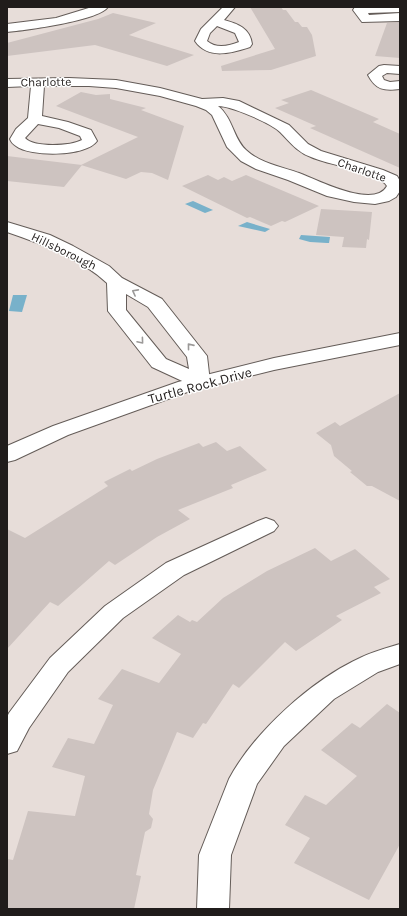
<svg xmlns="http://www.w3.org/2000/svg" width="407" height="916" font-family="Karla,sans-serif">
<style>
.water{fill:#78b1ca}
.building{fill:#cdc3c0}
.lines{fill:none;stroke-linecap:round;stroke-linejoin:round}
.street-casing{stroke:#645c58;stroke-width:2}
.secondary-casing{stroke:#645c58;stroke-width:2}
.street{fill:#fff;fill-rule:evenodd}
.secondary{fill:#fff;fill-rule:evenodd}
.oneway{stroke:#9b9998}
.labels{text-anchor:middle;stroke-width:3;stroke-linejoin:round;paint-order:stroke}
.far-street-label{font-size:12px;fill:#201c1b;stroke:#fff}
.street-label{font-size:14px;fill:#201c1b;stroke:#fff}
</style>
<rect width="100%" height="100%" fill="#e7ddd9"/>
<g class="water">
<path d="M 193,201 L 213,210 L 205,213 L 185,204 Z"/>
<path d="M 247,222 L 270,229 L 265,232 L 238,226 Z"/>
<path d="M 301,235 L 330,237 L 329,243 L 327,243 L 310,242 L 299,239 Z"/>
<path d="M 13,295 L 27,295 L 22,312 L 9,311 Z"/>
</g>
<g class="building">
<path d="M 250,7 L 281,7 L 283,10 L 286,10 L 295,22 L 298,22 L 302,27 L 307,27 L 312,35 L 316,56 L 271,70 L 222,71 L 221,66 L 275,49 Z"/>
<path d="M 113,13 L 156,23 L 129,35 L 194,55 L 167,66 L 95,45 L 7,56 L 7,43 L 98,19 Z"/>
<path d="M 400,22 L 400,58 L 375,56 L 387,23 Z"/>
<path d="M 311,90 L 379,119 L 373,122 L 400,134 L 400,168 L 310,128 L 316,126 L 275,108 L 289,103 L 281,100 Z"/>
<path d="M 81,92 L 96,95 L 110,94 L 110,99 L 146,108 L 141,110 L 184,126 L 168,180 L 152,173 L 141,172 L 126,179 L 81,165 L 138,137 L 56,106 Z"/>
<path d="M 7,156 L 82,165 L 64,187 L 7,181 Z"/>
<path d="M 208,175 L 218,180 L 224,177 L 232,181 L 246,175 L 319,206 L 285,222 L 282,221 L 271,226 L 250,217 L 247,218 L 182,186 Z"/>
<path d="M 321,209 L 372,212 L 369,240 L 367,239 L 366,248 L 342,247 L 344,237 L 316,235 Z"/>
<path d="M 400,393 L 400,501 L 372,486 L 367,486 L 350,472 L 352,471 L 334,456 L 331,445 L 316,433 L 335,422 L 340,426 Z"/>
<path d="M 216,442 L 227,451 L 240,446 L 267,470 L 231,485 L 233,488 L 178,510 L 190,519 L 157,537 L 115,565 L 109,561 L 58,606 L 50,602 L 7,649 L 7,529 L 25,538 L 108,486 L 104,482 L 130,469 L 132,471 L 157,459 L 199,443 L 203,447 Z"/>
<path d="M 315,548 L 331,561 L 355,549 L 390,579 L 374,587 L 381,593 L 336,616 L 342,620 L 296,651 L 285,642 L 239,688 L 233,684 L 206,724 L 203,723 L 193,738 L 177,732 L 153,790 L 149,814 L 153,819 L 151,828 L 145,832 L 136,875 L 141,876 L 134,909 L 7,909 L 7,859 L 13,860 L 28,811 L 75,816 L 85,776 L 52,767 L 68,738 L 94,744 L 113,705 L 98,699 L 122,669 L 159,683 L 181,654 L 152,638 L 178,615 L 190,622 L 192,620 L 197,622 L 223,598 L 267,571 Z"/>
<path d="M 387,704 L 400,713 L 400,844 L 369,900 L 294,863 L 310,838 L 285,825 L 305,795 L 326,805 L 357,776 L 321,750 L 352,723 L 360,728 Z"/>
</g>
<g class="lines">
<g class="street-casing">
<g id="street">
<path d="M 92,7 L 108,7 C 98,21 26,30 7,32 L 7,24 L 56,18 Z"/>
<path d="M 223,7 L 235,7 L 224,20 C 238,24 250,28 252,44 L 250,47 C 232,53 208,60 195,41 L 201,29 ZM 217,26 L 235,33 L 239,42 C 229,46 216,49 207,41 L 210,33 Z"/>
<path d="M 355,7 L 400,7 L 400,12 L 368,13 L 369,15 L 400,13 L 400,21 L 362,22 L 353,10 Z"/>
<path d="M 384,65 L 400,66 L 400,74 L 387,73 L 382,76 L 384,80 L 390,82 L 400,81 L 400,89 C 384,91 376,90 368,75 L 379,66 Z"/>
<path d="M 69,78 L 116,80 L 160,88 L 202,99 L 223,98 L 239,101 L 289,125 L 308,144 L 321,151 L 383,170 L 397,176 L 400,181 L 400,191 L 396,197 L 389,201 L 375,204 L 354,202 L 327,196 L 288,180 L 256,169 L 241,161 L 227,147 L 212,115 L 206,110 L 196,106 L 160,96 L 116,88 L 89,86 L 44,86 L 42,116 L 68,122 L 91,130 L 97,141 C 86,157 30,157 16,146 C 13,144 11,142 10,139 L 16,129 L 28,118 L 31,86 L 7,87 L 7,79 ZM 218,106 C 231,106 271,123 280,132 C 290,142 297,152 311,157 C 326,164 380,173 387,186 C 374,210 316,179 299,173 C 281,167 260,163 246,150 C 233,138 233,118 218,106 ZM 38,124 L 59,128 L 80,136 L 82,140 C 71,146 34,148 25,138 Z"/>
<path d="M 7,222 L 50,235 L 73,246 L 109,266 L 122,278 L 162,299 L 207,356 L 210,382 L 207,386 L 200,388 L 193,386 L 152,367 L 108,311 L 107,283 C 80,258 42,244 7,232 ZM 126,294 L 148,307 L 187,357 L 189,369 L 166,359 L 126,310 Z"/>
<path d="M 266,518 L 274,521 L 278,526 L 274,531 L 184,575 L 123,618 L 68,672 L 29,728 L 17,751 L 7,754 L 7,717 L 9,713 L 50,658 L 105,606 L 166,563 L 258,521 Z"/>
<path d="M 400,644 L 400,664 L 378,672 L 334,699 L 284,746 L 257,784 L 231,855 L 229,909 L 197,909 L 199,855 L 229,779 C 254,732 312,680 360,658 C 372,652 387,648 400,644 Z"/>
</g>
</g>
<g class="secondary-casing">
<path id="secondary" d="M 400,333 L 400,345 L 274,370 L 193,390 L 68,435 L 15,460 L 7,462 L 7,446 L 53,426 L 178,382 L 274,358 Z"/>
</g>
<use href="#street" class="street"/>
<use href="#secondary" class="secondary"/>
</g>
<defs><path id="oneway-chevron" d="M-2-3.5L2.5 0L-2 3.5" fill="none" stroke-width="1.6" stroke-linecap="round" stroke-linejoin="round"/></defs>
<g class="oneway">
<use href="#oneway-chevron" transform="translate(135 292) rotate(-152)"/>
<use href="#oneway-chevron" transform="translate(141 341) rotate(50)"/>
<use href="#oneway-chevron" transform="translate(190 346) rotate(-129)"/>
</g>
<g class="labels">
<g class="far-street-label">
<text transform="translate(46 82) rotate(-1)" y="4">Charlotte</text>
<text transform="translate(362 170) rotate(19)" y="4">Charlotte</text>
<text transform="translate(64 251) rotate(26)" y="4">Hillsborough</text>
</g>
<g class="street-label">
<text transform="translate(200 385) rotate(-15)" y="5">Turtle Rock Drive</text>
</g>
</g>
<rect width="407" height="916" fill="none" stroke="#201c1b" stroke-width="16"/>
</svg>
